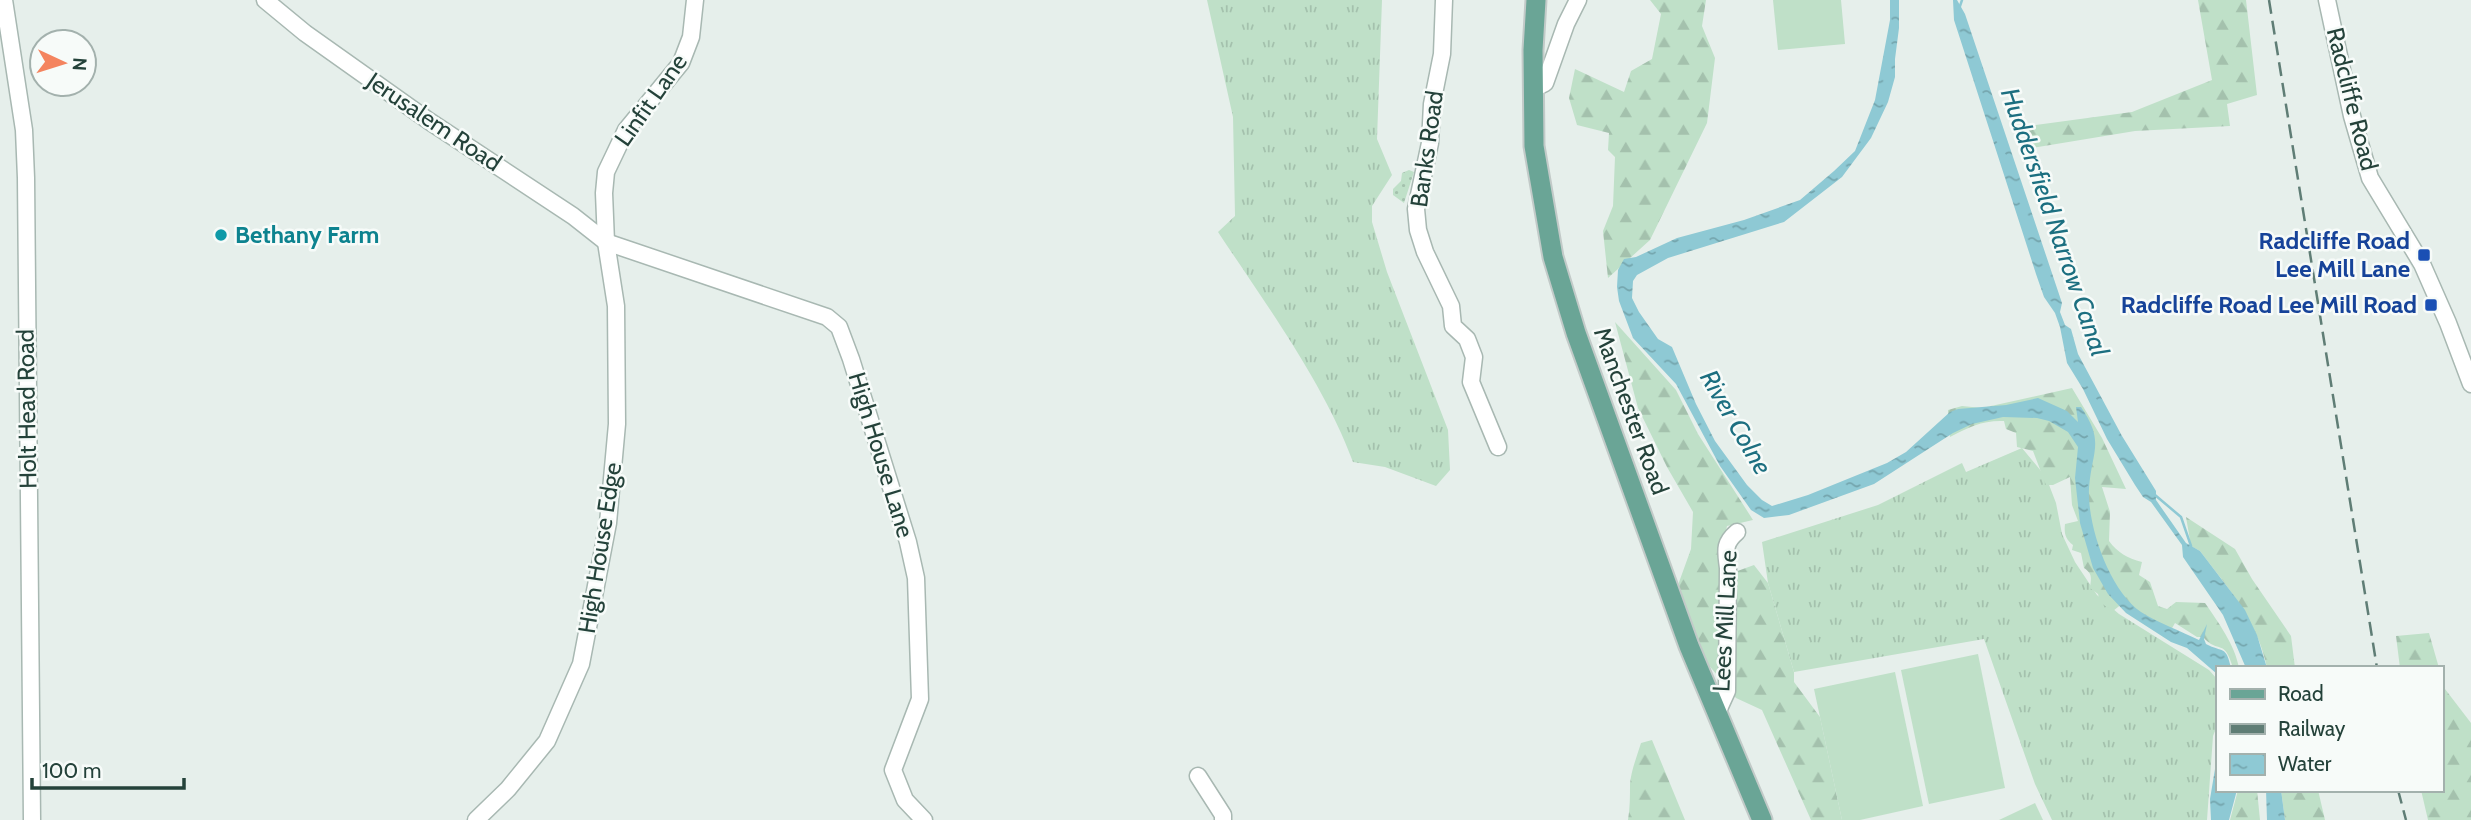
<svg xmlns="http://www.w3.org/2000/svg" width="2471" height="820" font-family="Cabin,sans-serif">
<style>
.grass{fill:url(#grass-tufts)}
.forest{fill:url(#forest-firs)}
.park{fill:url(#park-dots)}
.garden{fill:#bfe0c8}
.water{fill:url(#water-ripples)}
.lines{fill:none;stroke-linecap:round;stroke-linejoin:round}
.stream{stroke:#8ec9d4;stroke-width:2.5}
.minor-casing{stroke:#a8b8b2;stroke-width:19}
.major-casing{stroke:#c2cac8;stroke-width:23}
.minor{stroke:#fff;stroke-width:16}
.major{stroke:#6aa596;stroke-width:19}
.rail{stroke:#5f7d75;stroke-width:2.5;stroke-dasharray:14 7;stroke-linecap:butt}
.culture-dot{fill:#0f9aa8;stroke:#f7fbf9;stroke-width:2.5}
.transit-dot{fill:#1a4fb4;stroke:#f7fbf9;stroke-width:2.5}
.labels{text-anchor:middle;stroke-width:5;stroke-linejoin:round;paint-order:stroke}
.street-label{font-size:24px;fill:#24423a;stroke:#f7fbf9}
.culture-label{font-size:24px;font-weight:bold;fill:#0d838f;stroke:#f7fbf9;text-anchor:start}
.transit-label{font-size:24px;font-weight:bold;fill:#164399;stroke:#f7fbf9;text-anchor:end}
.water-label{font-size:26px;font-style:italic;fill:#1c6f80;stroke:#f7fbf9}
</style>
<defs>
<pattern id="grass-tufts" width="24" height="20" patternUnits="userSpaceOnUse" patternTransform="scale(1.75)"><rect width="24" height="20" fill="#bfe0c8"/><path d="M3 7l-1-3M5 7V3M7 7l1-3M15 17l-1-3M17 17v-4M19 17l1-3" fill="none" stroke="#a4c1ad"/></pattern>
<pattern id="forest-firs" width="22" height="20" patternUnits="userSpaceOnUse" patternTransform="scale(1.75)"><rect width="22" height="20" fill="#bfe0c8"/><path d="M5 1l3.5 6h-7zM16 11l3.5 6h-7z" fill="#a4c1ad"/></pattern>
<pattern id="park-dots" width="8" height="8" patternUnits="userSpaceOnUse" patternTransform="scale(1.75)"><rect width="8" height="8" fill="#bfe0c8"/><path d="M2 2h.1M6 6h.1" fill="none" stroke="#a4c1ad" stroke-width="1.8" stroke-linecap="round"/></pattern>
<pattern id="water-ripples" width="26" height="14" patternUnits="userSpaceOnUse" patternTransform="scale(1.75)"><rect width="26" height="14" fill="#8ec9d4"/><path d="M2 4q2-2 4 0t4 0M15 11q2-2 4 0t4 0" fill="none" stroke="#74a5ad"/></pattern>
</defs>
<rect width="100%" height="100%" fill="#e6efeb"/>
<g class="grass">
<path d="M 1207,0 L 1382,0 L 1377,139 L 1392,175 L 1372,206 L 1372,222 L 1387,272 L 1448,430 L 1450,470 L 1436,486 L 1385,467 L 1353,462 C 1324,383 1265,303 1218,232 L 1235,216 L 1233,117 Z"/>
<path d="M 2022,448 L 2046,477 L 2056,503 L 2062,534 L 2075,562 L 2097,595 L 2119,614 L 2209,670 L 2217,679 L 2217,726 L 2213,736 L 2207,820 L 2052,820 L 2035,784 L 1984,639 L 1794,672 L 1768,583 L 1762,542 L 1878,505 L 1962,463 L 1966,472 Z"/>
</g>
<g class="forest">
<path d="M 1650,0 L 1706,0 L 1702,26 L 1715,58 L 1707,123 L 1650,240 L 1608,278 L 1603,231 L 1613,206 L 1615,157 L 1608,150 L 1609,133 L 1577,125 L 1569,98 L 1575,69 L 1624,92 L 1631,71 L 1652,59 L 1661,14 Z"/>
<path d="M 2198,0 L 2246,0 L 2257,95 L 2227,104 L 2230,126 L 2135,131 L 2032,148 L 2028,126 L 2132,112 L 2212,80 Z"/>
<path d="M 1615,322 L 1676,390 L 1698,434 L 1753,520 L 1727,526 L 1719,561 L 1732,573 L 1754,565 L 1768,583 L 1794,672 L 1794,682 L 1820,717 L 1842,820 L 1811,820 L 1762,710 L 1736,698 L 1707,663 L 1678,585 L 1691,549 L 1693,512 L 1667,467 L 1638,408 Z"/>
<path d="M 2072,388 L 2102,438 L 2126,489 L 2102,487 L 2110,512 L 2109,541 C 2118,553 2127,558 2142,562 L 2139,575 L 2150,582 L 2158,606 L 2167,609 L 2176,602 L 2205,603 C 2218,622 2235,645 2239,668 L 2233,668 C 2224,637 2219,655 2203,637 L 2197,637 L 2175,623 L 2171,630 L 2123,603 L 2113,611 C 2105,605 2100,605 2098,594 L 2090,588 C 2091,578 2093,574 2084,568 L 2081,553 L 2072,550 L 2073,545 C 2065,539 2064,533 2065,524 L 2078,521 L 2072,505 L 2070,477 L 2053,485 L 2046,485 L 2033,451 L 2017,447 L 2016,433 L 2006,429 L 2004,421 C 1984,420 1968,427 1950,437 L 1948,410 L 1962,406 L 1982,408 Z"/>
<path d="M 2186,517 L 2235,549 L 2252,579 L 2291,636 L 2295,668 L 2267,668 C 2258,621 2227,587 2200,551 L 2191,546 Z"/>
<path d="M 2429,633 L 2439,668 L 2400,668 L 2396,636 Z"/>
<path d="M 2441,677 L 2445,689 L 2471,723 L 2471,820 L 2428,820 L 2421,790 L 2441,790 Z"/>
<path d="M 1652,740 L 1685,820 L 1628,820 C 1630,808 1630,796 1630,784 C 1631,771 1637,756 1641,743 Z"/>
<path d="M 2238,790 L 2257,790 L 2260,820 L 2230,820 Z"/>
<path d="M 2281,790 L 2318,790 L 2325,820 L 2285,820 Z"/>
</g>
<path class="park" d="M 1409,170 L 1414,172 L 1404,203 L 1393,195 L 1393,189 L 1401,181 L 1402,173 Z"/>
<g class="garden">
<path d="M 1773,0 L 1841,0 L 1845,44 L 1778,50 Z"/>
<path d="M 1978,654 L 2005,788 L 1929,804 L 1901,670 Z"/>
<path d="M 1895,672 L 1923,806 L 1860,820 L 1842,820 L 1814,689 Z"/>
<path d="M 2035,803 L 2043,820 L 1999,820 Z"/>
</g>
<g class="water">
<path d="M 1890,0 L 1899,0 L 1899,28 L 1895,59 L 1895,77 L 1888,102 L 1871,138 L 1842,177 L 1784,222 L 1668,258 L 1637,275 L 1633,281 L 1632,298 L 1639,312 L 1658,339 L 1672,347 L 1696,404 L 1715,441 L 1747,485 L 1762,500 L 1772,506 L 1808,495 L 1887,463 L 1906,452 L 1950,412 L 1958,409 L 2006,405 L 2038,398 L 2067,411 L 2078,422 L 2076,407 L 2081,407 C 2105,442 2092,450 2089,488 C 2087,525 2109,590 2141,612 C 2158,623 2181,631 2199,640 L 2207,624 L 2204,639 L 2206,644 C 2223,653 2226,645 2231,668 L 2217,668 L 2217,674 L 2187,648 L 2171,642 L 2126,613 L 2108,594 L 2093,568 L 2080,523 L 2075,478 L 2078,447 L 2068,432 L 2049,421 L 2037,418 L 2003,417 L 1972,424 L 1953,433 L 1874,484 L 1789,515 L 1764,518 L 1751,510 L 1720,466 L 1676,384 L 1633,338 L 1619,301 L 1617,287 L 1618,270 L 1624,259 L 1636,257 L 1677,238 L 1744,220 L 1800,200 L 1834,171 L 1855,151 L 1875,100 L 1890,20 Z"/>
<path d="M 1953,0 L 1957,0 L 1965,14 L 2062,303 L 2060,312 L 2065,325 L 2071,329 L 2078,354 L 2122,436 L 2156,491 L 2156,500 L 2186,543 L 2200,551 L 2245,610 L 2257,635 L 2267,668 L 2246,668 L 2223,615 L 2183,557 L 2182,545 L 2151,502 L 2143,497 L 2135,485 L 2107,439 L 2083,389 L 2067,363 L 2060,327 L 2055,313 L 2044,297 L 2036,274 L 1965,54 L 1954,20 Z"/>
<path d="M 2217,757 L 2217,790 L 2237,790 L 2229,820 L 2211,820 L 2210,799 Z"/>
<path d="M 2266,790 L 2281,790 L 2285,820 L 2267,820 Z"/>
</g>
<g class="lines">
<g class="stream">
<path d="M 1959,9 L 1962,0"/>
<path d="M 2155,495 L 2181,517 L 2191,546"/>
</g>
<g class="minor-casing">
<g id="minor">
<path d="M 4,0 L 24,130 L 26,178 L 32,820"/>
<path d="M 265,0 L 305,33 L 429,121 L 573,216 L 606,242 L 827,317 L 839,327 L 851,359 L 908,542 L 916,578 L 920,699 L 893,770 L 905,800 L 924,820"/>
<path d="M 1444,0 L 1442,54 L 1432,104 L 1430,143 L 1416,209 L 1418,230 L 1425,252 L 1451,306 L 1453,326 L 1467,339 L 1474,357 L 1471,382 L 1498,447"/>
<path d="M 2327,0 L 2352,116 L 2370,178 L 2422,264 L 2448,323 L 2471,384"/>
<path d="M 1533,89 L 1545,83 L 1566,24 L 1578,0"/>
<path d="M 1717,713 L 1727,691 L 1728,568 C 1726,551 1723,544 1737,532"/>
<path d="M 1198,776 L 1223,815 L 1223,820"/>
<path d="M 476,820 L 508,789 L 547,741 L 581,664 L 608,523 L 617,424 L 616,306 L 606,242 L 604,193 L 606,172 L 626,130 L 681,63 L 691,37 L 695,0"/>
</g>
</g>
<g class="major-casing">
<path id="major" d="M 1536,0 L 1533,50 L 1534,146 L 1553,257 L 1576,333 L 1689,646 L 1762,820"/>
</g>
<use href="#minor" class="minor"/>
<use href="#major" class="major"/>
<g class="rail">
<path d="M 2269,0 L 2377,668"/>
<path d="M 2398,790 L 2406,820"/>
</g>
</g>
<circle class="culture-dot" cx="221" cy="235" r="7"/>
<g class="transit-dot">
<rect x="2417" y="248" width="14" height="14" rx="3.5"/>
<rect x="2424" y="298" width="14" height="14" rx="3.5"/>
</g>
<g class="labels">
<g class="street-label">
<text transform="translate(2352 99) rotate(76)" y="8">Radcliffe Road</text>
<text transform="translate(651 100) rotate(-55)" y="8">Linfit Lane</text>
<text transform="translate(434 122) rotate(34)" y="8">Jerusalem Road</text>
<text transform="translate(1427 149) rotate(-82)" y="8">Banks Road</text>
<text transform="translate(27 409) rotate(-91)" y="8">Holt Head Road</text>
<text transform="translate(1631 411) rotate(70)" y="8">Manchester Road</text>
<text transform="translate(881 455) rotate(73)" y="8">High House Lane</text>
<text transform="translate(600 548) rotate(-81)" y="8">High House Edge</text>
<text transform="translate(1725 621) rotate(-87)" y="8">Lees Mill Lane</text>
</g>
<g class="culture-label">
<text x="235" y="243">Bethany Farm</text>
</g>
<g class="transit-label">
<text x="2410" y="249">Radcliffe Road<tspan x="2410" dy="28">Lee Mill Lane</tspan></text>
<text x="2417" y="313">Radcliffe Road Lee Mill Road</text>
</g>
<g class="water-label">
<text transform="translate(2055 222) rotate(71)" y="9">Huddersfield Narrow Canal</text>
<text transform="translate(1736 422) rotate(60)" y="9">River Colne</text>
</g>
</g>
<rect x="2216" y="666" width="228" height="126" fill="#f7fbf9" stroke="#a3b1ad" stroke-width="2"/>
<rect x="2230" y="689" width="35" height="10" fill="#6aa596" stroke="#a3b1ad" stroke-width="2"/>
<text x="2278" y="701" font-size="21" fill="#24423a">Road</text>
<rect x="2230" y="724" width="35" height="10" fill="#5f7d75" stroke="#a3b1ad" stroke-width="2"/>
<text x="2278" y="736" font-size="21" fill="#24423a">Railway</text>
<rect x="2230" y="754" width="35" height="21" fill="url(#water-ripples)" stroke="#a3b1ad" stroke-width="2"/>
<text x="2278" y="771" font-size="21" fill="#24423a">Water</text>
<g transform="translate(63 63) rotate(94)"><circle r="33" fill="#f7fbf9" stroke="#a3b1ad" stroke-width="2"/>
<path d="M0-5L12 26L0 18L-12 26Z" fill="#f4845f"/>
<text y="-10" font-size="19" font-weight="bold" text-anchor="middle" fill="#24423a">N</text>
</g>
<path d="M32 778v10h152v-10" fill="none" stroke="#24423a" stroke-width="3.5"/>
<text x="42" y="778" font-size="21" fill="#24423a" stroke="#f7fbf9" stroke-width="5" paint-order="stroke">100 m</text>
</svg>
